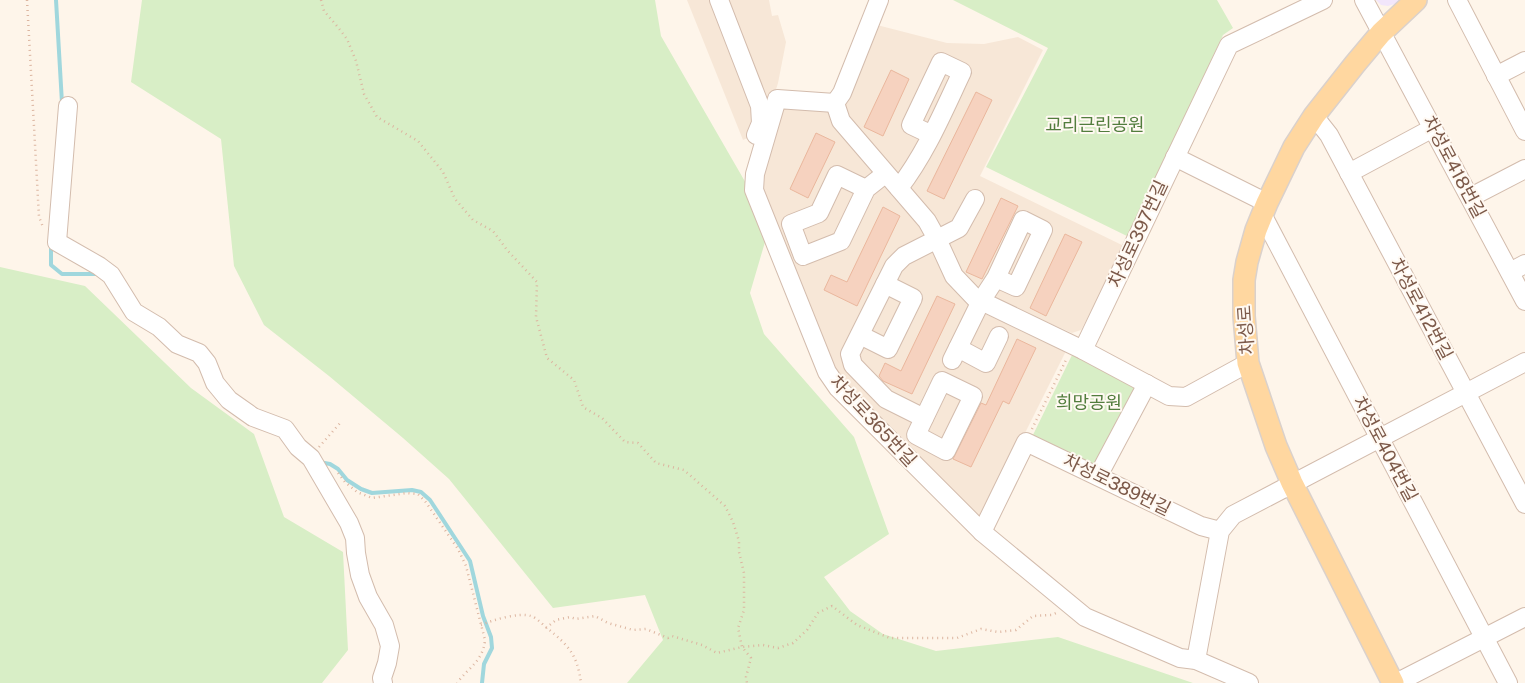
<svg xmlns="http://www.w3.org/2000/svg" width="1525" height="683" font-family="'Public Sans','Noto Sans KR',sans-serif">
<style>
.residential{fill:#f7e7d7}
.education{fill:#f2e6fb}
.green{fill:#d8eec6}
.lines{fill:none;stroke-linecap:round;stroke-linejoin:round}
.stream{stroke:#a0d7dd;stroke-width:4}
.building{fill:#f6d2bf;stroke:#eab79d}
.minor-casing{stroke:#d3bcad;stroke-width:20}
.major-casing{stroke:#dad1cc;stroke-width:24}
.path{stroke:#dcb5a0;stroke-width:2.5;stroke-dasharray:1 4;stroke-linecap:butt}
.minor{stroke:#fff;stroke-width:18}
.major{stroke:#ffd7a0;stroke-width:21}
.labels{text-anchor:middle;stroke-width:4;stroke-linejoin:round;paint-order:stroke}
.park-label{font-size:18px;fill:#527d3d;stroke:#fff9f2}
.street-label{font-size:18px;fill:#7c5949;stroke:#fff9f2}
</style>
<rect width="100%" height="100%" fill="#fef5ea"/>
<g class="residential">
<path d="M 687,0 L 769,0 L 772,16 L 778,15 L 786,42 L 778,83 L 763,131 L 743,140 Z"/>
<path d="M 877,25 L 947,43 L 984,44 L 1018,37 L 1043,50 L 980,176 L 1126,247 L 1081,330 L 1072,333 L 990,297 L 977,290 L 958,271 L 846,118 L 842,107 Z"/>
<path d="M 779,106 L 827,108 L 834,123 L 873,172 L 916,218 L 983,313 L 1066,351 L 981,521 L 838,378 L 761,188 Z"/>
</g>
<path class="education" d="M 1376,0 L 1401,0 L 1398,3 L 1388,6 L 1381,5 Z"/>
<g class="green">
<path d="M 142,0 L 655,0 L 661,36 L 770,225 L 750,293 L 764,334 L 854,437 L 889,534 L 824,577 L 850,611 L 883,634 L 936,651 L 1058,637 L 1193,683 L 627,683 L 663,640 L 645,595 L 553,608 L 449,479 L 403,438 L 329,376 L 264,325 L 234,266 L 221,139 L 131,82 Z"/>
<path d="M 953,0 L 1217,0 L 1233,28 L 1223,35 L 1129,237 L 986,167 L 1048,48 Z"/>
<path d="M 0,267 L 85,286 L 191,388 L 254,434 L 284,517 L 343,552 L 348,650 L 322,683 L 0,683 Z"/>
<path d="M 1073,353 L 1138,387 L 1096,465 L 1090,465 L 1031,439 Z"/>
</g>
<g class="lines">
<g class="stream">
<path d="M 56,0 L 62,103"/>
<path d="M 51,242 L 51,265 L 62,274 L 98,274"/>
<path d="M 319,462 L 330,464 L 338,469 L 347,480 L 361,489 L 372,493 L 412,490 L 421,492 L 430,500 L 470,561 L 483,616 L 491,637 L 492,648 L 484,664 L 482,683"/>
</g>
</g>
<g class="building">
<path d="M 891,70 L 909,79 L 883,136 L 864,127 Z"/>
<path d="M 976,92 L 992,100 L 944,199 L 927,191 Z"/>
<path d="M 816,133 L 835,142 L 808,198 L 790,189 Z"/>
<path d="M 1001,198 L 1018,206 L 982,279 L 966,272 Z"/>
<path d="M 883,207 L 900,216 L 857,306 L 824,290 L 831,275 L 847,282 Z"/>
<path d="M 1065,234 L 1082,242 L 1046,316 L 1030,308 Z"/>
<path d="M 937,296 L 955,304 L 912,394 L 883,381 L 879,376 L 885,363 L 901,371 Z"/>
<path d="M 1017,339 L 1036,348 L 1009,404 L 1003,401 L 971,467 L 953,459 L 981,403 L 986,405 Z"/>
</g>
<g class="lines">
<g class="minor-casing">
<g id="minor">
<path d="M 719,0 L 760,106 L 761,123 L 756,135"/>
<path d="M 1364,0 L 1525,301"/>
<path d="M 1457,0 L 1525,131"/>
<path d="M 1496,76 L 1525,61"/>
<path d="M 835,103 L 777,99 L 755,174 L 754,190 L 827,372 L 838,388 L 982,532 L 1085,617 L 1180,658 L 1196,660 L 1249,683"/>
<path d="M 835,103 L 841,121 L 927,221 L 937,239 L 954,276 L 975,298 L 1083,350 L 1169,396 L 1186,397 L 1248,363"/>
<path d="M 835,103 L 842,93 L 879,0"/>
<path d="M 68,106 L 57,242 L 99,266 L 111,275 L 134,312 L 159,327 L 177,344 L 199,353 L 207,363 L 215,383 L 229,400 L 253,417 L 285,429 L 298,447 L 311,458 L 349,523 L 355,538 L 356,553 L 360,575 L 368,597 L 384,625 L 390,646 L 387,663 L 382,678 L 383,683"/>
<path d="M 1314,116 L 1329,135 L 1525,504"/>
<path d="M 1175,157 L 1267,203"/>
<path d="M 1349,173 L 1433,128"/>
<path d="M 899,188 C 926,153 943,112 962,72 L 941,62 L 911,125 L 932,135"/>
<path d="M 866,189 L 837,175 L 819,213 L 791,224 L 803,256 L 841,241 L 866,189 L 885,174"/>
<path d="M 1471,197 L 1525,169"/>
<path d="M 1262,214 L 1508,683"/>
<path d="M 1510,272 L 1525,264"/>
<path d="M 860,335 L 888,349 L 913,298 L 885,284"/>
<path d="M 958,348 L 986,363 L 999,336"/>
<path d="M 1083,350 L 1229,45 L 1323,0"/>
<path d="M 952,360 L 981,301 L 996,278 L 1023,220 L 1043,230 L 1016,287 L 996,278"/>
<path d="M 942,381 L 973,396 L 946,451 L 916,435 Z"/>
<path d="M 924,418 L 886,399 L 853,365 L 850,354 L 894,266 L 904,256 L 959,228 L 975,199"/>
<path d="M 1098,476 L 1147,384"/>
<path d="M 982,532 L 1026,442 L 1201,526 L 1220,531"/>
<path d="M 1196,660 L 1220,531 L 1233,515 L 1525,362"/>
<path d="M 1396,683 L 1525,617"/>
</g>
</g>
<g class="major-casing">
<path id="major" d="M 1393,683 L 1292,483 L 1276,446 L 1248,363 L 1244,316 L 1244,280 L 1247,262 L 1256,230 L 1267,203 L 1294,147 L 1314,116 L 1355,64 L 1381,33 L 1416,0"/>
</g>
<g class="path">
<path d="M 27,0 L 39,217 L 43,227"/>
<path d="M 321,0 L 324,11 L 337,26 L 347,39 L 356,61 L 364,94 L 377,117 L 418,141 L 443,172 L 455,199 L 473,220 L 493,231 L 507,250 L 537,282 L 536,317 L 547,358 L 574,380 L 583,407 L 602,418 L 625,442 L 638,443 L 656,463 L 684,470 L 725,506 L 733,522 L 739,541 L 739,552 L 744,573 L 744,610 L 738,628 L 742,647 L 751,658 L 746,677 L 747,683"/>
<path d="M 1032,429 L 1067,358"/>
<path d="M 319,447 L 341,422"/>
<path d="M 338,473 L 345,482 L 357,492 L 372,498 L 407,493 L 418,494 L 425,501 L 458,549 L 466,566 L 485,640 C 483,661 469,667 457,683"/>
<path d="M 481,625 C 492,620 520,612 531,616 C 537,618 543,625 547,628 C 569,646 577,654 581,683"/>
<path d="M 546,628 L 556,620 L 570,617 L 576,619 L 595,616 L 608,623 L 633,630 L 646,629 L 668,638 L 672,636 L 702,645 L 717,653 L 742,647 L 763,645 L 778,648 L 793,643 L 807,630 L 818,613 L 832,606 L 857,625 L 890,638 L 957,638 L 981,629 L 998,632 L 1016,630 L 1033,616 L 1052,615 L 1058,612"/>
</g>
<use href="#minor" class="minor"/>
<use href="#major" class="major"/>
</g>
<g class="labels">
<g class="park-label">
<text x="1095" y="131">교리근린공원</text>
<text x="1089" y="409">희망공원</text>
</g>
<g class="street-label">
<text transform="translate(1454 167) rotate(62)" y="6">차성로418번길</text>
<text transform="translate(1138 234) rotate(-65)" y="6">차성로397번길</text>
<text transform="translate(1421 309) rotate(62)" y="6">차성로412번길</text>
<text transform="translate(1246 330) rotate(-94)" y="6">차성로</text>
<text transform="translate(873 421) rotate(47)" y="6">차성로365번길</text>
<text transform="translate(1385 449) rotate(62)" y="6">차성로404번길</text>
<text transform="translate(1117 485) rotate(26)" y="6">차성로389번길</text>
</g>
</g>
</svg>
